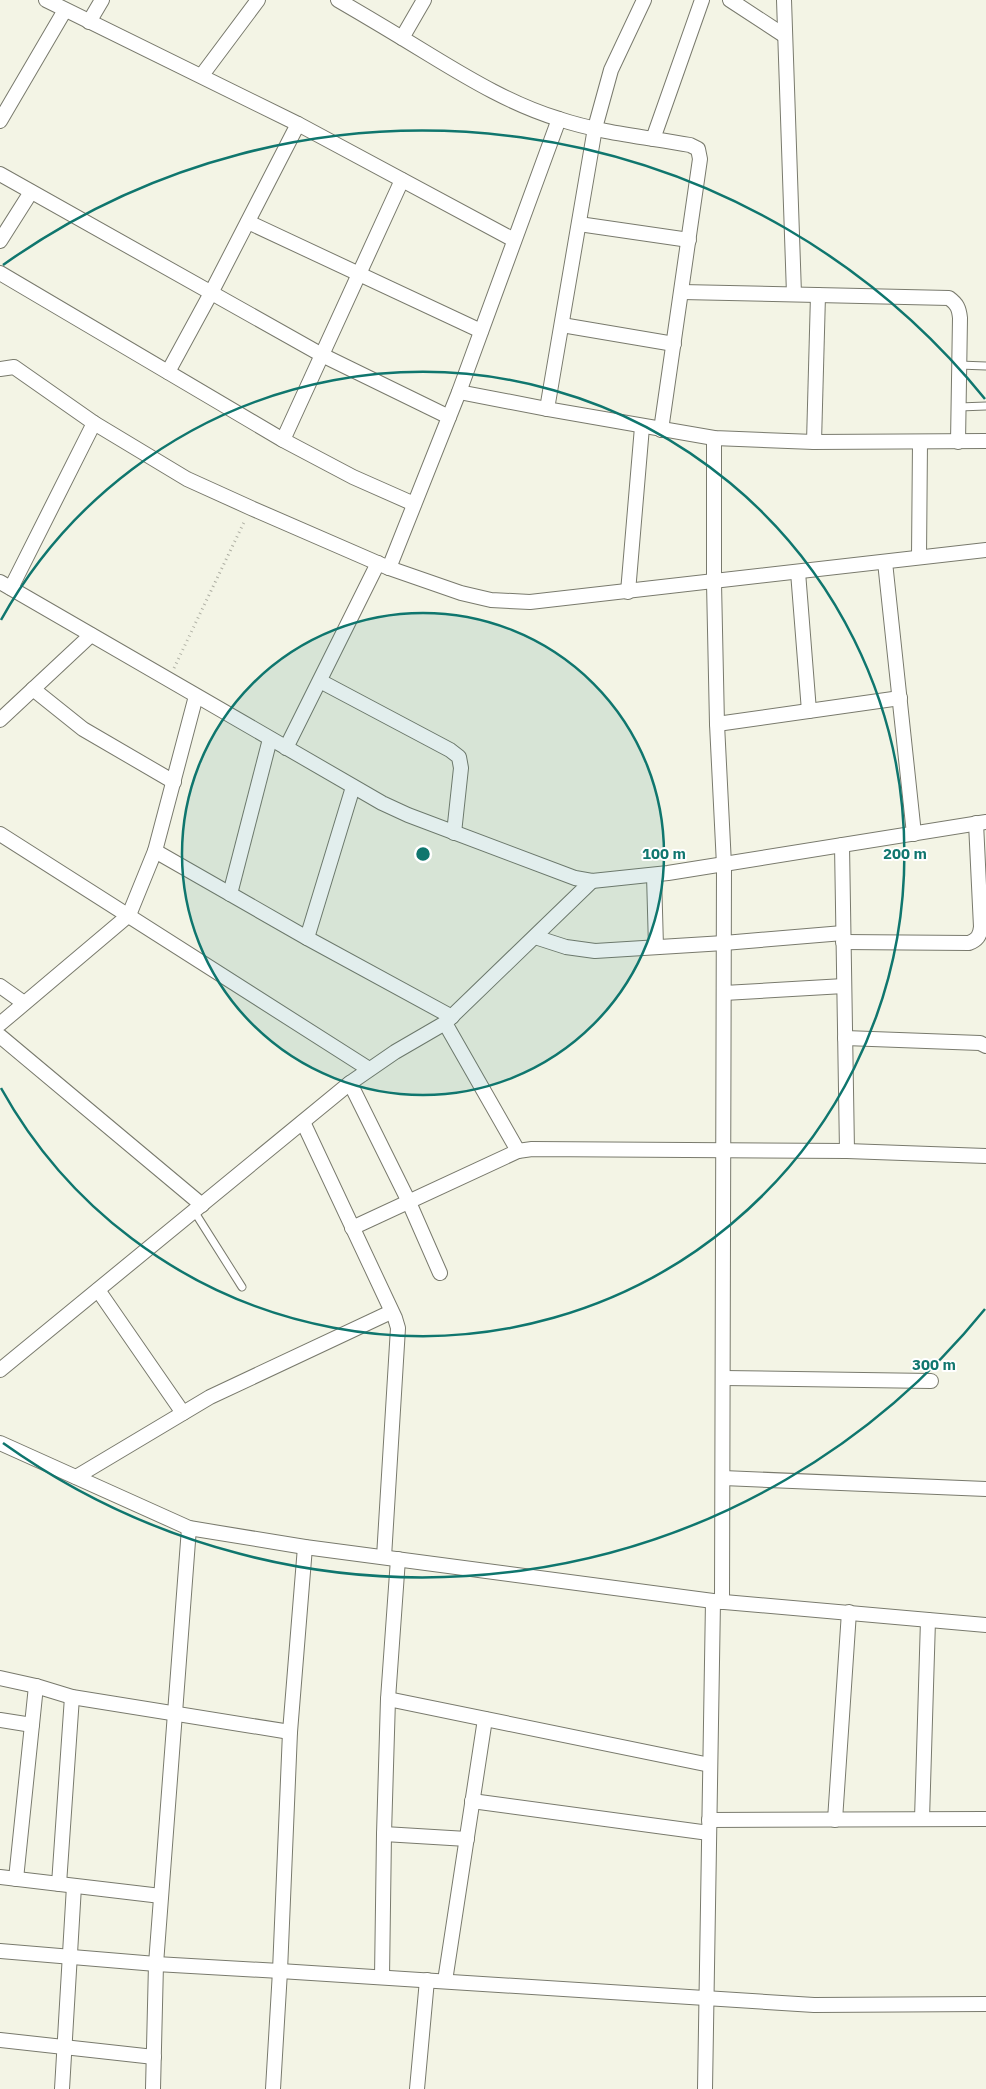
<svg xmlns="http://www.w3.org/2000/svg" width="986" height="2089" font-family="'IBM Plex Sans',sans-serif">
<style>
.lines{fill:none;stroke-linecap:round;stroke-linejoin:round}
.service-casing{stroke:#797a6d;stroke-width:9}
.minor-casing{stroke:#797a6d;stroke-width:16}
.path{stroke:#aeafa3;stroke-width:3;stroke-dasharray:1 4;stroke-linecap:butt}
.service{stroke:#fff;stroke-width:7}
.minor{stroke:#fff;stroke-width:14}
.ring{fill:none;stroke:#0f766e;stroke-width:2.5}
.centre{fill:#0f766e;stroke:#fff;stroke-width:2.5}
.ring-label{font-size:15px;text-anchor:middle;font-weight:bold;fill:#0f766e;stroke:#fff;stroke-width:4;stroke-linejoin:round;paint-order:stroke}
</style>
<rect width="100%" height="100%" fill="#f3f4e5"/>
<g class="lines">
<g class="service-casing">
<g id="service">
<path d="M 959,365 L 986,366"/>
<path d="M 959,407 L 986,406"/>
<path d="M 194,1211 L 242,1287"/>
</g>
</g>
<g class="minor-casing">
<g id="minor">
<path d="M 46,0 L 298,124 L 514,240"/>
<path d="M 338,0 C 369,18 399,36 430,55 C 471,80 513,105 559,119 C 601,133 646,137 690,145 L 698,149 L 700,159 L 661,430"/>
<path d="M 730,0 L 785,36"/>
<path d="M 784,0 L 794,294"/>
<path d="M 89,22 L 102,0"/>
<path d="M 402,38 L 424,0"/>
<path d="M 202,75 L 258,0"/>
<path d="M 0,121 L 65,10"/>
<path d="M 653,139 L 702,0"/>
<path d="M 0,174 L 322,355 L 449,417"/>
<path d="M 248,222 L 481,331"/>
<path d="M 579,224 L 689,240"/>
<path d="M 0,241 L 31,192"/>
<path d="M 0,273 L 283,440 L 353,477 L 414,504"/>
<path d="M 682,292 L 949,298 C 957,304 959,308 960,318 L 958,442"/>
<path d="M 562,325 L 674,344"/>
<path d="M 0,369 L 14,367 L 94,423 L 187,479 L 251,508 L 389,568 L 461,593 L 491,600 L 530,602 L 986,550"/>
<path d="M 168,372 L 211,293 L 298,124"/>
<path d="M 459,392 L 547,409 L 714,438 L 814,442 L 986,441"/>
<path d="M 547,409 L 595,128 L 611,70 L 644,0"/>
<path d="M 714,438 L 714,583 L 717,724 L 724,865 L 722,1602"/>
<path d="M 283,440 L 402,180"/>
<path d="M 814,442 L 818,295"/>
<path d="M 919,557 L 920,442"/>
<path d="M 885,562 L 914,834"/>
<path d="M 389,568 L 459,392 L 559,119"/>
<path d="M 798,572 L 809,711"/>
<path d="M 0,582 L 382,803 L 408,815 L 575,878 L 592,881 L 668,873 L 986,822"/>
<path d="M 11,588 L 94,423"/>
<path d="M 628,592 L 642,427"/>
<path d="M 320,681 L 450,750 L 459,757 L 461,768 L 454,833"/>
<path d="M 33,689 L 83,729 L 174,782"/>
<path d="M 0,720 L 91,635"/>
<path d="M 717,724 L 900,698"/>
<path d="M 286,748 L 378,563"/>
<path d="M 0,834 L 369,1069"/>
<path d="M 842,845 L 847,1151"/>
<path d="M 155,851 L 307,938 L 452,1017"/>
<path d="M 654,875 L 656,947"/>
<path d="M 230,894 L 270,739"/>
<path d="M 535,937 L 566,947 L 595,951 L 724,943 L 843,933"/>
<path d="M 307,938 L 353,787"/>
<path d="M 843,942 L 969,943 C 977,940 980,936 981,927 L 976,823"/>
<path d="M 0,986 L 24,1003"/>
<path d="M 724,993 L 844,986"/>
<path d="M 445,1023 L 518,1151"/>
<path d="M 0,1024 L 129,915 L 155,851 L 196,696"/>
<path d="M 0,1036 L 202,1205"/>
<path d="M 845,1038 L 980,1043 L 986,1046"/>
<path d="M 350,1083 L 408,1200 L 440,1273"/>
<path d="M 303,1122 L 395,1318 L 398,1328 L 384,1557"/>
<path d="M 352,1228 L 518,1151 L 532,1149 L 847,1151 L 986,1156"/>
<path d="M 98,1290 L 183,1413"/>
<path d="M 0,1370 L 350,1083 L 395,1052 L 445,1023 L 592,881"/>
<path d="M 723,1378 L 931,1381"/>
<path d="M 0,1443 L 189,1528 L 305,1547 L 713,1601 L 986,1625"/>
<path d="M 76,1477 L 210,1397 L 391,1312"/>
<path d="M 723,1478 L 986,1489"/>
<path d="M 0,1678 L 36,1686 L 72,1697 L 290,1732"/>
<path d="M 388,1699 L 710,1765"/>
<path d="M 0,1720 L 32,1725"/>
<path d="M 472,1801 L 709,1833"/>
<path d="M 922,1819 L 928,1620"/>
<path d="M 709,1820 L 986,1819"/>
<path d="M 835,1820 L 849,1612"/>
<path d="M 384,1834 L 467,1839"/>
<path d="M 0,1877 L 161,1896"/>
<path d="M 16,1879 L 36,1686"/>
<path d="M 59,1884 L 72,1697"/>
<path d="M 0,1951 L 156,1964 L 280,1971 L 814,2005 L 986,2004"/>
<path d="M 382,1977 L 384,1834 L 388,1699 L 398,1559"/>
<path d="M 445,1981 L 485,1719"/>
<path d="M 0,2040 L 154,2057"/>
<path d="M 62,2089 L 74,1886"/>
<path d="M 153,2089 L 156,1964 L 189,1528"/>
<path d="M 273,2089 L 280,1971 L 290,1732 L 305,1547"/>
<path d="M 417,2089 L 427,1980"/>
<path d="M 705,2089 L 713,1601"/>
</g>
</g>
<path class="path" d="M 174,668 L 245,520"/>
<use href="#service" class="service"/>
<use href="#minor" class="minor"/>
</g>
<circle cx="423" cy="854" r="241" fill="#0f766e" fill-opacity=".12"/>
<g class="ring">
<circle cx="423" cy="854" r="241"/>
<path d="M1 620A482 482 0 1 1 1 1088"/>
<path d="M985 1309A723 723 0 0 1 3 1443M3 265A723 723 0 0 1 985 399"/>
</g>
<circle cx="423" cy="854" r="8" class="centre"/>
<g class="ring-label">
<text x="664" y="859">100 m</text>
<text x="905" y="859">200 m</text>
<text x="934" y="1370">300 m</text>
</g>
</svg>
